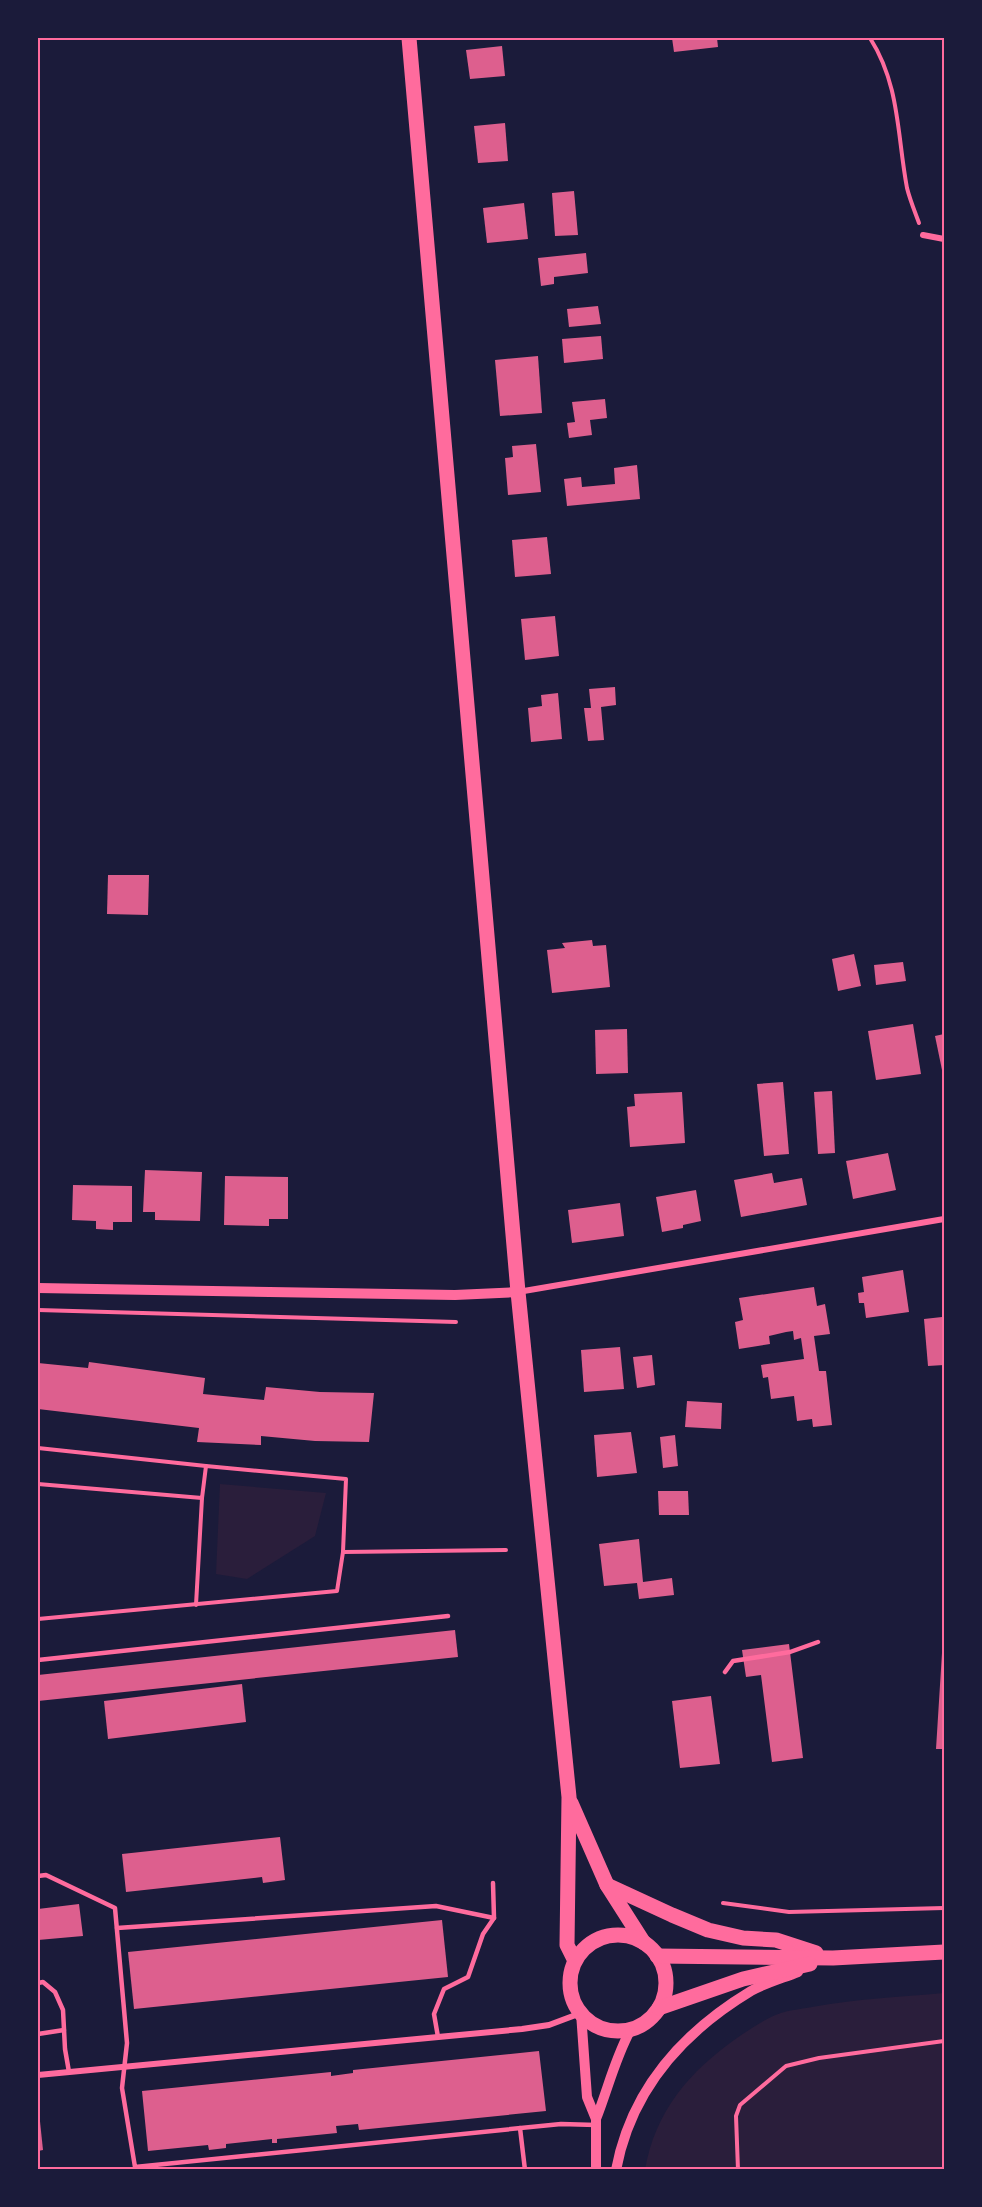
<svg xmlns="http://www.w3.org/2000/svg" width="982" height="2207" font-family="Merriweather,serif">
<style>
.green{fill:#2a1e3b}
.building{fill:#dd5f8e}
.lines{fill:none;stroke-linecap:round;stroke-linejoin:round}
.path{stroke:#ff6b9d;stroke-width:4}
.service{stroke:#ff6b9d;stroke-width:4.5}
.minor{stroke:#ff6b9d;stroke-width:6}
.tertiary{stroke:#ff6b9d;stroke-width:10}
.primary{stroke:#ff6b9d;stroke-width:15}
.neatline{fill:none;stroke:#ff6b9d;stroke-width:2}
</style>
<rect width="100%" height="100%" fill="#1b1b3a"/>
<g class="green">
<path d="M 220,1484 L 326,1493 L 315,1536 L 247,1579 L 216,1574 Z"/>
<path d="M 944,1993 L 944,2169 L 645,2170 C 655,2111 690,2071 737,2038 C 750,2029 766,2018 781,2013 C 790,2010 802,2009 812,2007 C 856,1999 900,1997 944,1993 Z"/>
</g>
<g class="building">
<path d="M 672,38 L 717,38 L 718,47 L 674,52 Z"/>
<path d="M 502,46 L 505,76 L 470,79 L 466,50 Z"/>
<path d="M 505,123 L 508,161 L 478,163 L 474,126 Z"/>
<path d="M 574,191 L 578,235 L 555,236 L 552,193 Z"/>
<path d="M 524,203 L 528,239 L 487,243 L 483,208 Z"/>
<path d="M 586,253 L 588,273 L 554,277 L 554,284 L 541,286 L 538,258 Z"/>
<path d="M 598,306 L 601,324 L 569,327 L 567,309 Z"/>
<path d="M 601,336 L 603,359 L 564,363 L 562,339 Z"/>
<path d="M 538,356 L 542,413 L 500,416 L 495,360 Z"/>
<path d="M 605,399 L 607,418 L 590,420 L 592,435 L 569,438 L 567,423 L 575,422 L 572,402 Z"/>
<path d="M 536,444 L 541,492 L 508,495 L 505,458 L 513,457 L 512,446 Z"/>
<path d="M 637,465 L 640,499 L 567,506 L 564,479 L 581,477 L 582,487 L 615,484 L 614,468 Z"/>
<path d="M 547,537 L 551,574 L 515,577 L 512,540 Z"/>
<path d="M 555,616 L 559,656 L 525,660 L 521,619 Z"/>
<path d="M 615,687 L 616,705 L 601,707 L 604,740 L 588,741 L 584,708 L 591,708 L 589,689 Z"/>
<path d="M 558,693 L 562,739 L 531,742 L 528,708 L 542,706 L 541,695 Z"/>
<path d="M 108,875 L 149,875 L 148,915 L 107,914 Z"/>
<path d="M 592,940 L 593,946 L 606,945 L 610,987 L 552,993 L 547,950 L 565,948 L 562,943 Z"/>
<path d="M 854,954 L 861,986 L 838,991 L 832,959 Z"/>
<path d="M 903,962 L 906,981 L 876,985 L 874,965 Z"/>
<path d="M 913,1024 L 921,1074 L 876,1080 L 868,1031 Z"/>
<path d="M 627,1029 L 628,1073 L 596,1074 L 595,1030 Z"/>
<path d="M 944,1034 L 944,1070 L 942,1070 L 935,1036 Z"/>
<path d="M 783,1082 L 789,1154 L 764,1156 L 757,1084 Z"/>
<path d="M 832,1091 L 835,1153 L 818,1154 L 814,1092 Z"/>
<path d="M 682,1092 L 685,1143 L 630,1147 L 627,1107 L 635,1106 L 634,1094 Z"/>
<path d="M 888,1153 L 896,1190 L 853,1199 L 846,1161 Z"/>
<path d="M 145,1170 L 202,1172 L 200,1221 L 155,1220 L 155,1212 L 143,1212 Z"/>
<path d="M 772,1173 L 774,1183 L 802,1178 L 807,1205 L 741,1217 L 734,1180 Z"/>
<path d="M 225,1176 L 288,1177 L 288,1219 L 269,1219 L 269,1226 L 224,1225 Z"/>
<path d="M 73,1185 L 132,1186 L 132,1222 L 113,1222 L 113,1230 L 96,1229 L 96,1221 L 72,1220 Z"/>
<path d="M 696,1190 L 701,1221 L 683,1225 L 683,1228 L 662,1232 L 656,1197 Z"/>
<path d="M 620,1203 L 624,1236 L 572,1243 L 568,1210 Z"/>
<path d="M 903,1270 L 909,1312 L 866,1318 L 864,1303 L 859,1303 L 858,1293 L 864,1292 L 862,1277 Z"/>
<path d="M 814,1287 L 817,1306 L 825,1304 L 830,1334 L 814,1336 L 819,1371 L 826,1371 L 832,1425 L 813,1427 L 812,1419 L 797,1421 L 794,1396 L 771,1399 L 768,1377 L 763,1378 L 761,1365 L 804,1359 L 801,1338 L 794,1340 L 793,1331 L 786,1332 L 769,1336 L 770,1344 L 739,1349 L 735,1322 L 743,1320 L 739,1298 Z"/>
<path d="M 942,1317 L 944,1317 L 944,1365 L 928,1366 L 924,1319 Z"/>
<path d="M 620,1347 L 624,1389 L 584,1392 L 581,1350 Z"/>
<path d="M 652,1355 L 655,1385 L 637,1388 L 633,1357 Z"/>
<path d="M 89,1362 L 205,1378 L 203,1394 L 264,1400 L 266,1387 L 320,1392 L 374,1393 L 369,1442 L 315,1441 L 261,1436 L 261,1445 L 197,1442 L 199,1428 L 38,1409 L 38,1363 L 88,1368 Z"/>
<path d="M 687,1401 L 722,1403 L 721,1429 L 685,1427 Z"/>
<path d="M 631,1432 L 637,1473 L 597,1477 L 594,1435 Z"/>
<path d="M 675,1435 L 678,1466 L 663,1468 L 660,1437 Z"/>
<path d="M 658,1491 L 688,1491 L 689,1515 L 659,1515 Z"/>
<path d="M 639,1539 L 643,1582 L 672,1578 L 674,1595 L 639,1599 L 637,1583 L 604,1586 L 599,1544 Z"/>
<path d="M 455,1630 L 458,1657 L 38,1701 L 38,1675 Z"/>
<path d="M 789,1644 L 803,1758 L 772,1762 L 761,1675 L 746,1677 L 742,1650 Z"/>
<path d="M 942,1653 L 944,1654 L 944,1749 L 936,1749 Z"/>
<path d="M 242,1684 L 246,1722 L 108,1739 L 104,1701 Z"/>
<path d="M 711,1696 L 720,1764 L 680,1768 L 672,1701 Z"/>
<path d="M 280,1837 L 285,1880 L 263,1883 L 262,1877 L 126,1892 L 122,1854 Z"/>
<path d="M 79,1904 L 83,1936 L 38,1940 L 38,1909 Z"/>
<path d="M 442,1920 L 448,1977 L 134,2009 L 128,1952 Z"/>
<path d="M 539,2051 L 546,2111 L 359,2130 L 358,2124 L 336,2126 L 337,2133 L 277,2139 L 277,2143 L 272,2143 L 272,2139 L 226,2144 L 226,2148 L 209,2150 L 208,2145 L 148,2151 L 142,2091 L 331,2072 L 331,2076 L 353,2073 L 353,2070 Z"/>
<path d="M 38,2112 L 39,2112 L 43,2150 L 38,2151 Z"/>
</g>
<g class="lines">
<g class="path">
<path d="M 870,38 C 900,85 897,135 907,188 C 910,200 915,212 919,223"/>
<path d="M 38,1310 L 456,1322"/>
<path d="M 38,1448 L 206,1466"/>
<path d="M 38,1484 L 202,1498 L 206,1466 L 346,1479 L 343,1552 L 337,1591 L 38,1619"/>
<path d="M 343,1552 L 506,1550"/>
<path d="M 196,1605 L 202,1498"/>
<path d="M 723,1903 L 789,1912 L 944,1908"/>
<path d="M 738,2170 L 736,2116 L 740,2105 L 786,2066 L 819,2058 L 944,2041"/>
</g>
<g class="service">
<path d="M 38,1660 L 448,1616"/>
<path d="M 725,1672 L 733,1661 L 790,1652 L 818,1642"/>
<path d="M 38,1876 L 46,1875 L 115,1908 L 127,2043 L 122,2088 L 135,2167 L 561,2124 L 596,2125"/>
<path d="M 117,1928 L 436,1906 L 494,1918"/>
<path d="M 38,1983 L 43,1982 L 55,1992 L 63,2010 L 65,2049 L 69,2072"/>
<path d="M 38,2034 L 64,2030"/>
<path d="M 438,2037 L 434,2014 L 444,1989 L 468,1977 L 483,1934 L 494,1918 L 493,1883"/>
<path d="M 520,2128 L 525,2170"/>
</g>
<g class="minor">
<path d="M 923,235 L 944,239"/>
<path d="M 518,1292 L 944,1219"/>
<path d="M 38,2075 L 522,2029 L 549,2025 L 581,2013"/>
</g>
<g class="tertiary">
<path d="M 38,1288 L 455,1295 L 518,1292"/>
<path d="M 581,2013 L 587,2097 L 596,2119 L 596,2170"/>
<path d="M 596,2119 C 608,2089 615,2058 631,2029"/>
<path d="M 616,2170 C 631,2090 683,2032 751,1991 C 765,1983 783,1978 798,1972"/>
</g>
<g class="primary">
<path d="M 409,38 L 518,1292 L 569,1797 L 567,1945 L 575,1961"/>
<path d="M 571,1803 L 607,1885 L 644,1943"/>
<path d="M 607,1885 L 672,1915 L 708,1930 L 743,1938 L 776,1940 L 816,1953"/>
<circle cx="618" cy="1983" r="48"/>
<path d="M 657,1956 L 833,1958 L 944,1952"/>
<path d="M 659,2008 L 743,1979 L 810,1964"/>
</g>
</g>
<rect width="982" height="2207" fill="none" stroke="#1b1b3a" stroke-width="78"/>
<rect x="39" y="39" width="904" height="2129" class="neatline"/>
</svg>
